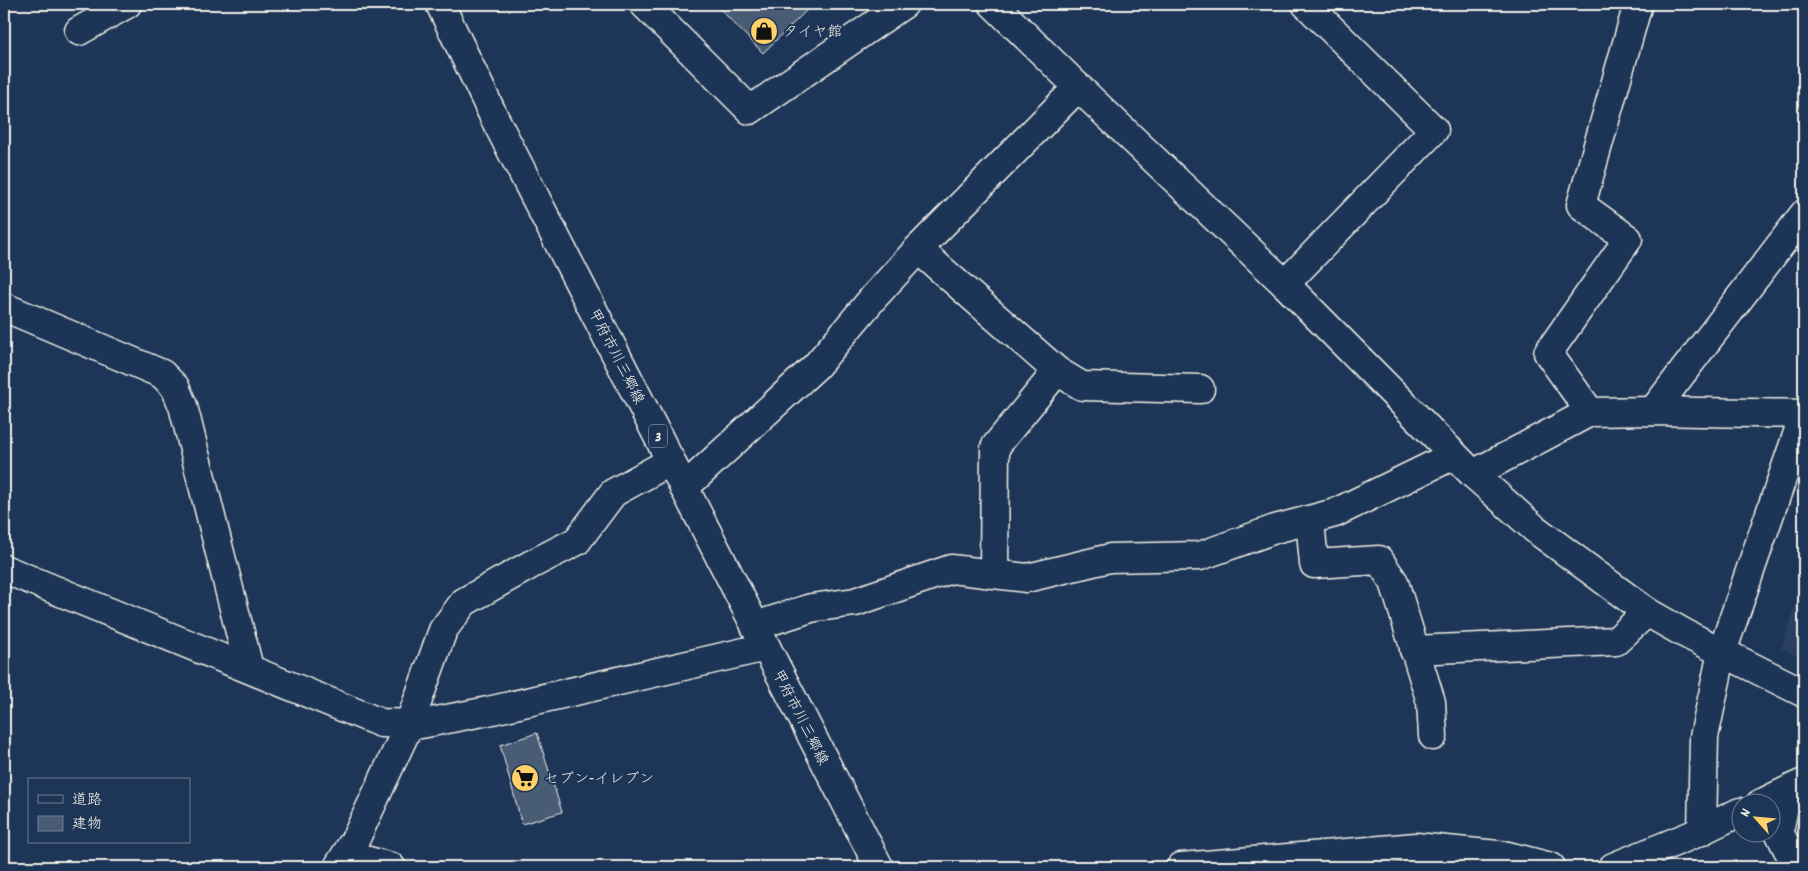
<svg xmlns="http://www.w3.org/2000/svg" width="1808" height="871" font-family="Dekko,'Klee One',sans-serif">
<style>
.built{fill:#2a4060}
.building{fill:#485b74;stroke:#f4f1e8}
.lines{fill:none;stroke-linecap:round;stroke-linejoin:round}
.minor-casing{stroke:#f4f1e8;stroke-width:31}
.major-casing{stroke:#f4f1e8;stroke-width:31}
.minor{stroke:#1d3557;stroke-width:28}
.major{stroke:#1d3557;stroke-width:28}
.labels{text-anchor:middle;stroke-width:4;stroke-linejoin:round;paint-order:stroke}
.shield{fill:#1d3557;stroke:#b4b9bc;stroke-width:1}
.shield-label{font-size:14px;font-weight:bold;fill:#f4f1e8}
.poi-label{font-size:15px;fill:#f4f1e8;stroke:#1d3557;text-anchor:start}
.street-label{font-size:15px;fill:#f4f1e8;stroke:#1d3557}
</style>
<rect width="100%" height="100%" fill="#1d3557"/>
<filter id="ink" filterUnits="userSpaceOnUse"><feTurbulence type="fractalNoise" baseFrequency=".02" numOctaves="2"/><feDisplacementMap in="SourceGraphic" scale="10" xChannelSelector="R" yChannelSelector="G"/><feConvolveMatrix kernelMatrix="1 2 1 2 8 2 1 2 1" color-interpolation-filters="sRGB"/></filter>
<g filter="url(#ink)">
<path class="built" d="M 1804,581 L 1804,659 L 1781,649 Z"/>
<g class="building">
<path d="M 723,4 L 813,4 L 763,53 L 719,8 Z"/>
<path d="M 537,733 L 562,812 L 522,824 L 500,745 Z"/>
</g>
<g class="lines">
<g class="minor-casing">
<g id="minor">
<path d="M 644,4 L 750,110 L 904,4"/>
<path d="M 993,4 L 1078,87 L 1285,284 L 1473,474 L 1535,529 L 1647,612 L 1684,633 L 1804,693"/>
<path d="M 79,31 L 127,4"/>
<path d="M 918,249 L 1057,371 L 1082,386 L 1200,389"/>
<path d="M 1285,284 L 1434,130 L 1306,4"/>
<path d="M 4,307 L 162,374 L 175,387 L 183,406 L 249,668"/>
<path d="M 1653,411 L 1804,214"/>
<path d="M 1590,412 L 1548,353 L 1628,239 L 1581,205 L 1638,4"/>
<path d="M 1473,474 L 1590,412 L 1653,411 L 1804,414"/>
<path d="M 684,488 L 816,366 L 874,297 L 918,249 L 1078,87"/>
<path d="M 1310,520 L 1314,564 L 1379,560 L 1394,582 L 1431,702 L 1433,736"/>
<path d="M 4,569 L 381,723 L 421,724 L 488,711 L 766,647"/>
<path d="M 994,574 L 995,447 L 1057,371"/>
<path d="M 755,626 L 811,608 L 855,602 L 951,569 L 1027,578 L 1110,558 L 1200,556 L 1275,529 L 1335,513 L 1454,455"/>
<path d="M 1414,650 L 1616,641 L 1647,612"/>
<path d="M 1791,789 L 1783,812 L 1779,832 L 1788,850 L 1804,854"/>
<path d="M 1760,804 L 1801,784"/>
<path d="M 1702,831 L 1704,737 L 1722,652 L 1804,415"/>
<path d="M 346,855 L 391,867"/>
<path d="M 338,867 L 356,838 L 409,725 L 443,630 L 464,602 L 532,564 L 577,541 L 613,493 L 671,461"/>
<path d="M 1181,867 L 1416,847 L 1508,856 L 1551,867"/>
<path d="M 1613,867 L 1692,835 L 1740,812"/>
</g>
</g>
<g class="major-casing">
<path id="major" d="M 440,4 L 495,119 L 879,867"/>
</g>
<use href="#minor" class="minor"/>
<use href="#major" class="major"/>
</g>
</g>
<defs>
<g id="shop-disc" transform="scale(1.4375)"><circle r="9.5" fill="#ffd166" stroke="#1d3557"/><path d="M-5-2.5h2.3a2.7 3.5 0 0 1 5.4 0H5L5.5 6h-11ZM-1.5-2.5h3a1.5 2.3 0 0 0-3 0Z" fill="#111"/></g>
<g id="supermarket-disc" transform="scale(1.4375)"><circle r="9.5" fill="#ffd166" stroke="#1d3557"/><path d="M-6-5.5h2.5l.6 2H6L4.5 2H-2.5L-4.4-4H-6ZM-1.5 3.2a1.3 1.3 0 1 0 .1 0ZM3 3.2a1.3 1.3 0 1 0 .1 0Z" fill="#111"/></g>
</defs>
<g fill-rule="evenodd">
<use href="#shop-disc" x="764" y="31"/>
<use href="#supermarket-disc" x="525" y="778"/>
</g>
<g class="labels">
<rect class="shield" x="649" y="424.5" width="18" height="23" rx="4"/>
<g class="shield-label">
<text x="658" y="441">3</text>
</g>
<g class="poi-label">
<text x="783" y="36">タイヤ館</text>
<text x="544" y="783">セブン-イレブン</text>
</g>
<g class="street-label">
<text transform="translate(617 356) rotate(63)" y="5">甲府市川三郷線</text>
<text transform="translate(801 717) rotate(63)" y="5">甲府市川三郷線</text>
</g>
</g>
<rect width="1808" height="871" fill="none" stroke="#1d3557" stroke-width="20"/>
<rect x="10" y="10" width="1788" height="851" fill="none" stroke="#f4f1e8" stroke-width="2" filter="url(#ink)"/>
<rect x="28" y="778" width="162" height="65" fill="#1d3557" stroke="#738091"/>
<rect x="38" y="795" width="25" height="8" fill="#1d3557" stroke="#738091"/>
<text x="72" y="804" font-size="15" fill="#f4f1e8">道路</text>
<rect x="38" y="816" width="25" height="15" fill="#485b74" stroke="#738091"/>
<text x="72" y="828" font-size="15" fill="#f4f1e8">建物</text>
<g transform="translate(1756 818) rotate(297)"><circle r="24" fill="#1d3557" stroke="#738091"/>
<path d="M0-4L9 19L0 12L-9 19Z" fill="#ffd166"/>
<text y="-8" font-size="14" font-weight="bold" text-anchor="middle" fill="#f4f1e8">N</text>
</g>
</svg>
